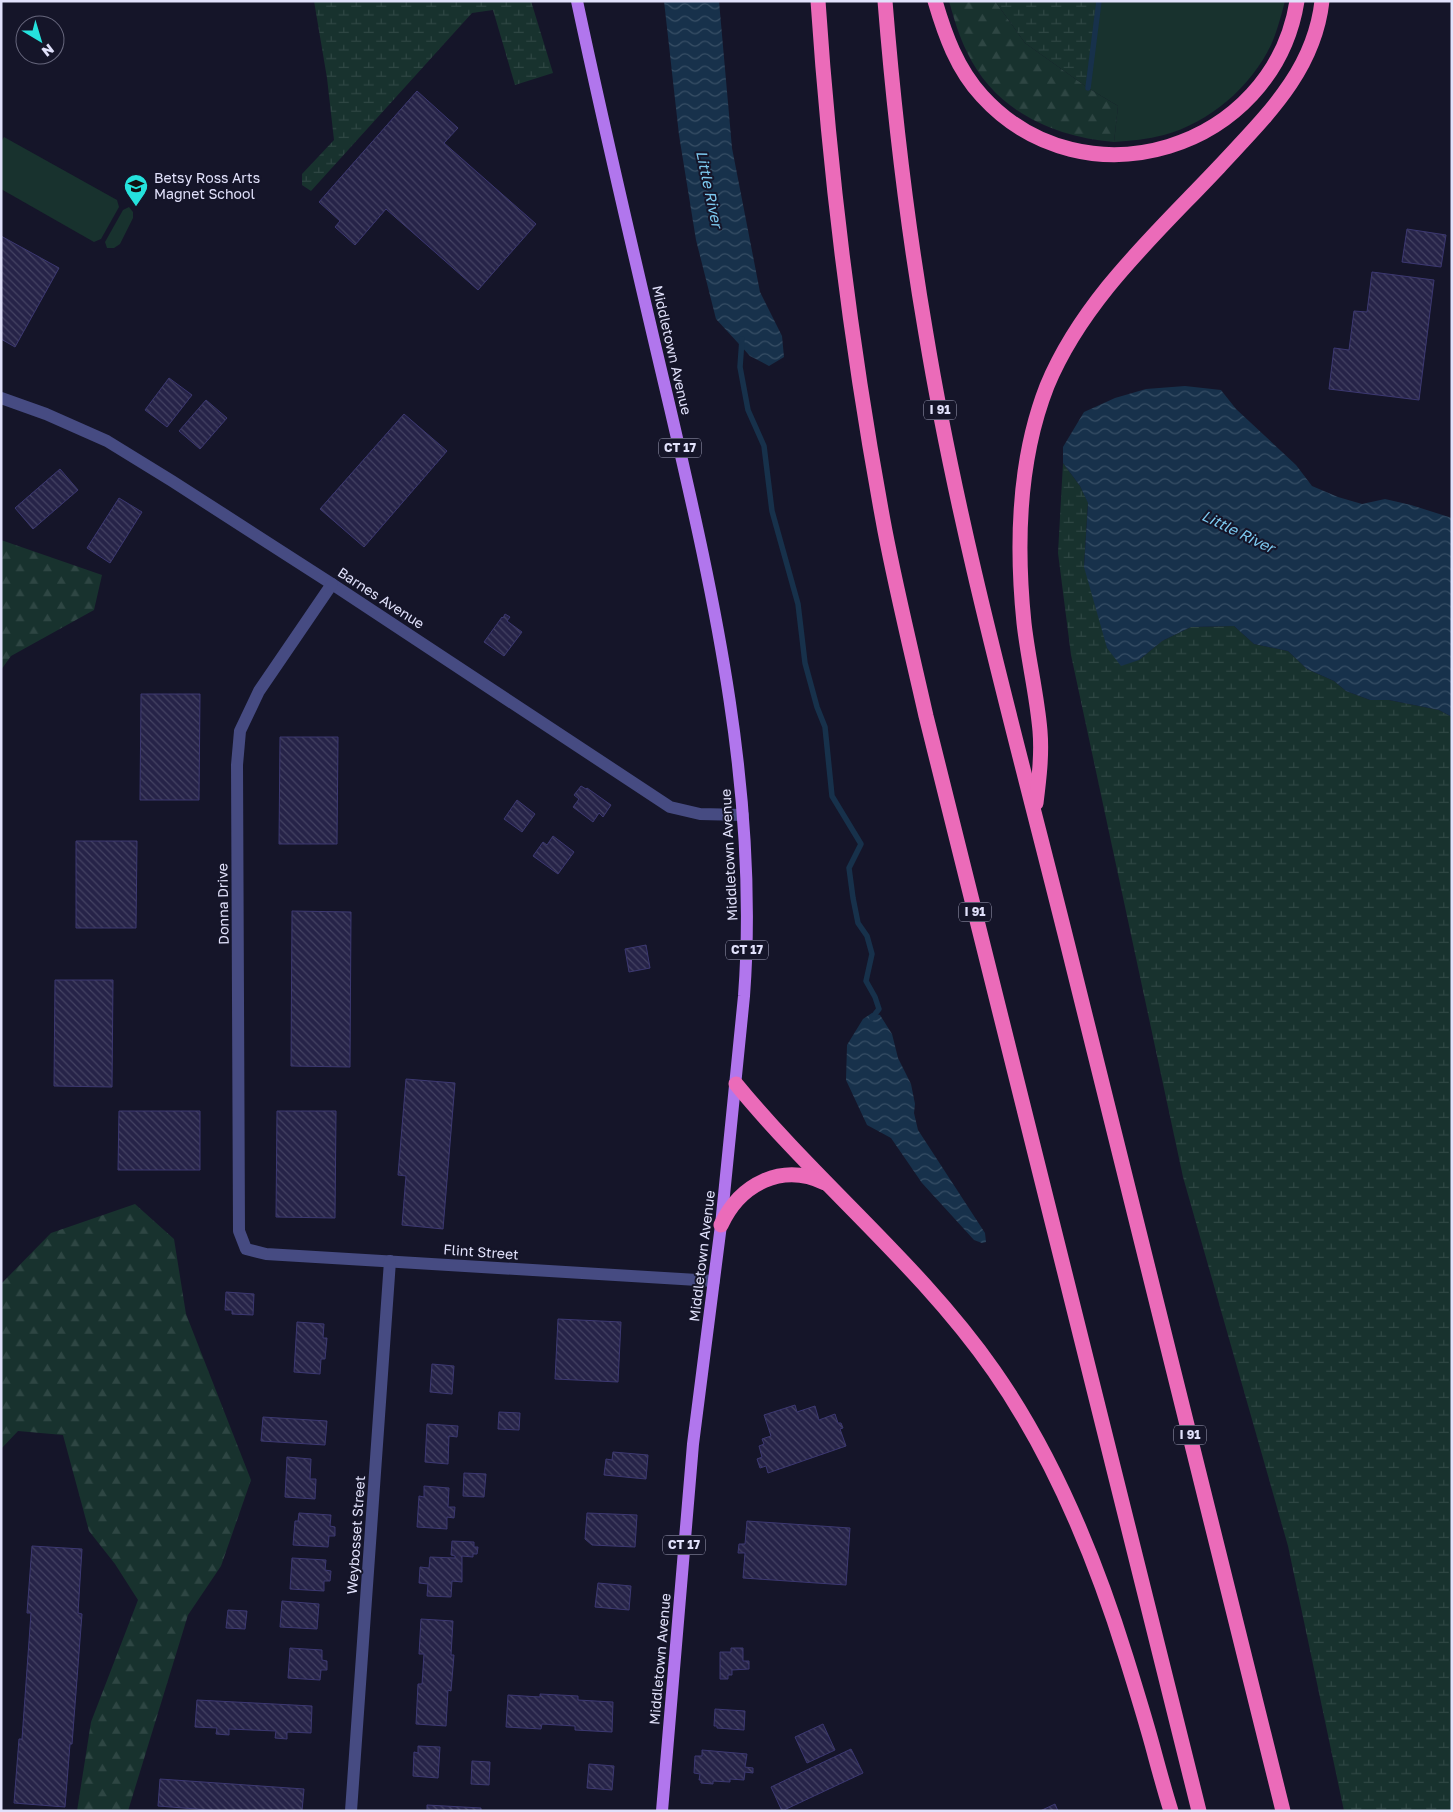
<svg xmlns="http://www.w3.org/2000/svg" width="1453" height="1812" font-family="'Golos Text',sans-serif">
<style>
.grass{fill:#18322e}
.forest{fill:url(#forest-firs)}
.wetland{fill:url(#wetland-marsh)}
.water{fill:url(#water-waves)}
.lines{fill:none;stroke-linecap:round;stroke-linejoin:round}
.stream{stroke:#17314b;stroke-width:5.5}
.building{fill:url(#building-back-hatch);stroke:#3c3871}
.minor{stroke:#464b82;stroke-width:12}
.major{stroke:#b176ed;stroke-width:12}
.highway{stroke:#eb6bb9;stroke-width:15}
.labels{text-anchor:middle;stroke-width:4;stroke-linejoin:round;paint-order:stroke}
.shield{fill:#151529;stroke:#a4a4bc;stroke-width:1}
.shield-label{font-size:12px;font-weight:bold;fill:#e1e1fb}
.poi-label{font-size:14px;fill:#e1e1fb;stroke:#151529;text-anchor:start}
.street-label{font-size:14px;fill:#e1e1fb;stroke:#151529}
.water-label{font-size:15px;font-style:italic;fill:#7cc8ee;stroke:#151529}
</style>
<defs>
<pattern id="forest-firs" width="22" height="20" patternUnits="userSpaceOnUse" patternTransform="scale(1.25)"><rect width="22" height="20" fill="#18322e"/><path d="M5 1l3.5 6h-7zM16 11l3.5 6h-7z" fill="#2e4643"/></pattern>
<pattern id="wetland-marsh" width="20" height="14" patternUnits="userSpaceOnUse" patternTransform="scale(1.25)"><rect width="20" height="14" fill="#18322e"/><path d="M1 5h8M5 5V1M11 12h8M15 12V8" fill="none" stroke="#2e4643"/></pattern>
<pattern id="water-waves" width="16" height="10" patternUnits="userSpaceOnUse" patternTransform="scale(1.25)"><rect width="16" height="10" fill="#17314b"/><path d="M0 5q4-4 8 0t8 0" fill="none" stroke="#384f66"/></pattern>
<pattern id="building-back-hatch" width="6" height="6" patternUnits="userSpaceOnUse" patternTransform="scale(1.25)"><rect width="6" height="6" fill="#262348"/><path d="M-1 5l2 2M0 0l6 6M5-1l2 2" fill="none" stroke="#454363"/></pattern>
</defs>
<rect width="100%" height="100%" fill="#151529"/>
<g class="grass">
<path d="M 1099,1 L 1285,1 C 1281,16 1277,32 1271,45 C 1251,87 1209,123 1164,135 C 1148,139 1131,141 1114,142 L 1118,106 L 1088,88 Z"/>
<path d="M 4,137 L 117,200 L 119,207 L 101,239 L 94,242 L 1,189 L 1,142 Z"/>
<path d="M 129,207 L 133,212 L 133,218 L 120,244 L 114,248 L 107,248 L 105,242 L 123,210 Z"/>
</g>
<g class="forest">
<path d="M 949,1 L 995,1 L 1025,43 L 1088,88 L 1118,106 L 1114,142 C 1053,137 994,110 967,52 C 959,36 954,19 949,1 Z"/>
<path d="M 1,540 L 102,575 L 94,610 L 11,656 L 1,670 Z"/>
<path d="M 135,1204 L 174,1239 L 186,1314 L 251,1480 L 221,1566 L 188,1615 L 128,1811 L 77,1811 L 91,1722 L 138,1600 L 115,1564 L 89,1531 L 63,1435 L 18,1431 L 1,1449 L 1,1284 L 51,1233 Z"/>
</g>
<g class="wetland">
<path d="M 314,1 L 531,1 L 553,73 L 515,85 L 493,10 L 472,13 L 311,191 L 302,185 L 302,174 L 334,140 L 327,78 Z"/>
<path d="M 995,1 L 1099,1 L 1088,88 L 1025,43 Z"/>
<path d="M 1063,463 L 1080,486 L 1088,502 L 1084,567 L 1139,660 L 1162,641 L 1191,627 L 1234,626 L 1254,644 L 1288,651 L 1307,669 L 1334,681 L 1346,691 L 1370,700 L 1389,700 L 1439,710 L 1452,717 L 1452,1811 L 1344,1811 L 1288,1546 L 1183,1177 L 1071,655 L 1058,553 Z"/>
</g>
<g class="water">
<path d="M 664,1 L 719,1 L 732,148 L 760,292 L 782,336 L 784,357 L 769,366 L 750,356 L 716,319 L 696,240 L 679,135 Z"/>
<path d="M 1185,386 L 1221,390 L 1236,409 L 1296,465 L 1312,486 L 1338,497 L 1362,504 L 1385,499 L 1411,505 L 1452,518 L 1452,717 L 1439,710 L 1389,700 L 1370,700 L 1346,691 L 1334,681 L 1307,669 L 1288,651 L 1254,644 L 1234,626 L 1191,627 L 1162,641 L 1139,660 L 1121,666 L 1107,648 L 1084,567 L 1088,503 L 1080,486 L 1063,463 L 1063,447 L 1084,412 L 1115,398 L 1146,389 Z"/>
<path d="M 872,1013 L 880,1015 L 892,1034 L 898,1058 L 911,1084 L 915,1104 L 914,1113 L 918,1130 L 985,1233 L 986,1242 L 982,1243 L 974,1240 L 922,1183 L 891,1138 L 867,1125 L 846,1080 L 847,1045 L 863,1019 Z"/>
</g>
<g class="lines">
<g class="stream">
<path d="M 1088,88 L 1099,1"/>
<path d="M 742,339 L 740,367 L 748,410 L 764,446 L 772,511 L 798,604 L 805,663 L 817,707 L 825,727 L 832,796 L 861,844 L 849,868 L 853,898 L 858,923 L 867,936 L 872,954 L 866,981 L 875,997 L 879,1009 L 872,1018"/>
</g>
</g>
<g class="building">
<path d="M 417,91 L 458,128 L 444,143 L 536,224 L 478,290 L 386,209 L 355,245 L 335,227 L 340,221 L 319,202 Z"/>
<path d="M 1407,229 L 1446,235 L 1441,267 L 1402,262 Z"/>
<path d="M 1,236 L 59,268 L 15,347 L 1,339 Z"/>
<path d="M 1372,272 L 1434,280 L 1419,400 L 1329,389 L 1334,348 L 1349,350 L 1354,311 L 1367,312 Z"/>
<path d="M 169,378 L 192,395 L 167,427 L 145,410 Z"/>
<path d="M 206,400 L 227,418 L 200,449 L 179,431 Z"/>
<path d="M 404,414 L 447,451 L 364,547 L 320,509 Z"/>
<path d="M 60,469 L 78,490 L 33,529 L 15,508 Z"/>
<path d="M 119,498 L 142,512 L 110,563 L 87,548 Z"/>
<path d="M 505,614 L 510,617 L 507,621 L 522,632 L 504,656 L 484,642 L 502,617 L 503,618 Z"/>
<path d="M 141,694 L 200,694 L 199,800 L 140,800 Z"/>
<path d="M 280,737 L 338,737 L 337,844 L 279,844 Z"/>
<path d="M 581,786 L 586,789 L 587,788 L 611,805 L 603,817 L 599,813 L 593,822 L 573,807 L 579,799 L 574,795 Z"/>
<path d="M 517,800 L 535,814 L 522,832 L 504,819 Z"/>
<path d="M 553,836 L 574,852 L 558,874 L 533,856 L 543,842 L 547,845 Z"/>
<path d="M 76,841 L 137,841 L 136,928 L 76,928 Z"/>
<path d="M 292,911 L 351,912 L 350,1067 L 291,1066 Z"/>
<path d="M 646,945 L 650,968 L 629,972 L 625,949 Z"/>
<path d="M 55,980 L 113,980 L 112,1087 L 54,1086 Z"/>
<path d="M 406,1079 L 455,1083 L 443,1229 L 402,1225 L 406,1176 L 398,1175 Z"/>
<path d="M 119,1111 L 200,1111 L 200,1170 L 118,1170 Z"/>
<path d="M 277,1111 L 336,1111 L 335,1218 L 276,1217 Z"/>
<path d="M 226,1292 L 254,1294 L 253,1315 L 232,1314 L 232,1310 L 225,1310 Z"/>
<path d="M 558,1319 L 621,1322 L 618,1382 L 555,1379 Z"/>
<path d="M 297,1322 L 324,1324 L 323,1338 L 327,1338 L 325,1359 L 321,1359 L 320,1374 L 294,1372 Z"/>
<path d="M 432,1364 L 454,1366 L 452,1394 L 430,1392 Z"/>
<path d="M 795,1405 L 797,1412 L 815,1406 L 819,1420 L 835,1414 L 838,1423 L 841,1423 L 843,1428 L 840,1429 L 846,1446 L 768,1473 L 766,1466 L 760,1468 L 757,1459 L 762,1457 L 759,1446 L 764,1444 L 762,1439 L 771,1436 L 764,1415 Z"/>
<path d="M 499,1412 L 520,1413 L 519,1430 L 498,1429 Z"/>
<path d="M 263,1417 L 327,1421 L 325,1445 L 261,1441 Z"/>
<path d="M 427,1424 L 458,1426 L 457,1437 L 449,1436 L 448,1464 L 425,1462 Z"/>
<path d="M 613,1452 L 648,1455 L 646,1479 L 604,1475 L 606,1459 L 612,1460 Z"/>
<path d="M 287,1457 L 311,1459 L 310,1479 L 316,1479 L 315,1499 L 285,1497 Z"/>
<path d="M 464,1473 L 486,1474 L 484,1497 L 463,1496 Z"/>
<path d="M 424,1486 L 449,1488 L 448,1507 L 455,1507 L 454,1518 L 447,1517 L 447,1529 L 417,1527 L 419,1496 L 424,1497 Z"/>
<path d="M 299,1513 L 331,1515 L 330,1526 L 335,1527 L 335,1536 L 329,1536 L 328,1547 L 293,1545 L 295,1521 L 298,1521 Z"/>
<path d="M 587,1513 L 637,1515 L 635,1547 L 592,1545 L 585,1539 Z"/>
<path d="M 747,1521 L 850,1528 L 846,1585 L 743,1578 L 745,1553 L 738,1553 L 739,1544 L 745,1544 Z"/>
<path d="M 452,1541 L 474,1542 L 474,1547 L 478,1547 L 477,1554 L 473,1554 L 473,1557 L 462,1556 L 462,1582 L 452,1581 L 451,1597 L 427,1596 L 428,1584 L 419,1583 L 420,1567 L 429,1568 L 430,1557 L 455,1558 L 455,1556 L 451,1555 Z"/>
<path d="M 32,1546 L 82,1549 L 78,1613 L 82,1614 L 72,1744 L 70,1744 L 65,1807 L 14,1803 L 19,1739 L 22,1739 L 31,1613 L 27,1613 Z"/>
<path d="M 292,1558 L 326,1560 L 325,1570 L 331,1571 L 330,1581 L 324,1581 L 324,1591 L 290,1589 Z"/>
<path d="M 598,1583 L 631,1586 L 629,1610 L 595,1607 Z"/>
<path d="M 282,1601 L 319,1604 L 317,1629 L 280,1627 Z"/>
<path d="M 228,1610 L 247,1611 L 245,1629 L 226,1628 Z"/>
<path d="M 421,1619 L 453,1621 L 451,1655 L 454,1655 L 451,1691 L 448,1690 L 446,1726 L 416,1724 L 418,1684 L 422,1684 L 424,1654 L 419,1654 Z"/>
<path d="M 290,1648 L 322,1650 L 322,1660 L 327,1661 L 327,1670 L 321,1670 L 320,1680 L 288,1678 Z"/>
<path d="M 731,1648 L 743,1648 L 743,1661 L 749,1661 L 749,1669 L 732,1670 L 732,1675 L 728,1675 L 728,1679 L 720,1679 L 720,1652 L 731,1652 Z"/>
<path d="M 540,1694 L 578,1696 L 578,1700 L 613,1702 L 612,1732 L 575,1730 L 575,1726 L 542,1724 L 541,1729 L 506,1727 L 508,1695 L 540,1697 Z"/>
<path d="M 197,1700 L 312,1706 L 311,1733 L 287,1732 L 287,1739 L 275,1738 L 276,1731 L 229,1729 L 229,1735 L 216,1734 L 217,1728 L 195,1727 Z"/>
<path d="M 715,1709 L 745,1711 L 744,1730 L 717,1728 L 717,1726 L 714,1726 Z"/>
<path d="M 823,1724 L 835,1750 L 807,1763 L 795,1737 Z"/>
<path d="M 418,1746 L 440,1747 L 438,1778 L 413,1776 L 414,1752 L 418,1753 Z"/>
<path d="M 851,1749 L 863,1773 L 782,1811 L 771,1787 Z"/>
<path d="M 702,1750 L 747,1754 L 745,1767 L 753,1768 L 753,1773 L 745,1772 L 744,1780 L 730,1779 L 730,1782 L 713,1781 L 713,1784 L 701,1783 L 701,1780 L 699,1780 L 700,1774 L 694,1773 L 695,1756 L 702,1756 Z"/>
<path d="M 472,1761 L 490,1762 L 489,1785 L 471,1784 Z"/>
<path d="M 589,1764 L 614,1766 L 612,1790 L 587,1788 Z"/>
<path d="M 160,1779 L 304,1789 L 302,1811 L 221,1811 L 158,1806 Z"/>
<path d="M 1055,1804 L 1058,1811 L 1040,1811 Z"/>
<path d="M 427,1805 L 481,1808 L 481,1811 L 483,1811 L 427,1811 Z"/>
</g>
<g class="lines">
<g class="minor">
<path d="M 1,398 L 46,414 L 107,441 L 172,481 L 332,584 L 670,807 L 700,814 L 743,815"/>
<path d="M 332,584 L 259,691 L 240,731 L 237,765 L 239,1231 L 246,1249 L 266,1254 L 714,1281"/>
<path d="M 351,1811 L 390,1261"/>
</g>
<path class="major" d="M 577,1 C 606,137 638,273 670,408 C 715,601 759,797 744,996 L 721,1225 L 693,1444 L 662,1811"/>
<g class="highway">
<path d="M 818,1 C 830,179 852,355 885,531 C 897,593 912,654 926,716 L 1199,1811"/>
<path d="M 885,1 C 894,113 907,224 926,334 C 960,539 1017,741 1067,942 C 1139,1232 1211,1521 1283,1811"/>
<path d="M 935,1 C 945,35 957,69 982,96 C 1084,208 1273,150 1297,1"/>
<path d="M 1036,803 C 1039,779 1042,755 1040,731 C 1037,695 1028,659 1024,623 C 1016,545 1018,460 1047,386 C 1083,299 1156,234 1219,167 C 1265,117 1314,72 1322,1"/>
<path d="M 736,1084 C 818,1184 920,1265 994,1371 C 1054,1457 1095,1557 1126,1657 C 1135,1686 1144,1715 1152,1744 C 1158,1766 1164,1789 1171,1811"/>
<path d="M 721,1225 C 740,1184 782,1162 825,1183"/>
</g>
</g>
<defs>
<g id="school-pin" transform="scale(1.25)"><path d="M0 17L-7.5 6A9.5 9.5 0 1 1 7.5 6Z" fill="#25e2dd" stroke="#151529"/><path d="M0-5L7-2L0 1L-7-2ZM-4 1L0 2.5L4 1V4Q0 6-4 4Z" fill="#111"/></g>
</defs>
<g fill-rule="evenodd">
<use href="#school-pin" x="136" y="186"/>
</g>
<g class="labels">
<g class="shield">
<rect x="924" y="400.5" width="32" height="19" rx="4"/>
<rect x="659" y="438.5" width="42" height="19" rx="4"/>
<rect x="959" y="902.5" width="32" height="19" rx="4"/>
<rect x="726" y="940.5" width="42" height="19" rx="4"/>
<rect x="1174" y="1425.5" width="32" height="19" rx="4"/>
<rect x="663" y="1535.5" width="42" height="19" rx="4"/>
</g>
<g class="shield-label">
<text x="940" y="414">I 91</text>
<text x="680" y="452">CT 17</text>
<text x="975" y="916">I 91</text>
<text x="747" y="954">CT 17</text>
<text x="1190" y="1439">I 91</text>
<text x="684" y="1549">CT 17</text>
</g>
<g class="poi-label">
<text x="154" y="183">Betsy Ross Arts<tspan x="154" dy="16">Magnet School</tspan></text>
</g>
<g class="street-label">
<text transform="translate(672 350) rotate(77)" y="5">Middletown Avenue</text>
<text transform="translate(381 598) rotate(33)" y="5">Barnes Avenue</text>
<text transform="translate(729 855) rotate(-93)" y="5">Middletown Avenue</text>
<text transform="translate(223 904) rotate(-91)" y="5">Donna Drive</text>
<text transform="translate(481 1252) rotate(4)" y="5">Flint Street</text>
<text transform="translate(702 1256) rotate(-83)" y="5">Middletown Avenue</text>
<text transform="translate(356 1535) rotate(-86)" y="5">Weybosset Street</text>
<text transform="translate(660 1659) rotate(-85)" y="5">Middletown Avenue</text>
</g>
<g class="water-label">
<text transform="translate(709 189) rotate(78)" y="5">Little River</text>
<text transform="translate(1238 532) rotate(26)" y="5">Little River</text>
</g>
</g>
<rect width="1453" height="1812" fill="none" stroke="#e1e1fb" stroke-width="5"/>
<g transform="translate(40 40) rotate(142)"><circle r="24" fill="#151529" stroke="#67677d"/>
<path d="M0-4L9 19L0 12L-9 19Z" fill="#25e2dd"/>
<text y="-8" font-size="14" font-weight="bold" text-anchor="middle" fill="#e1e1fb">N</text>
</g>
</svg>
